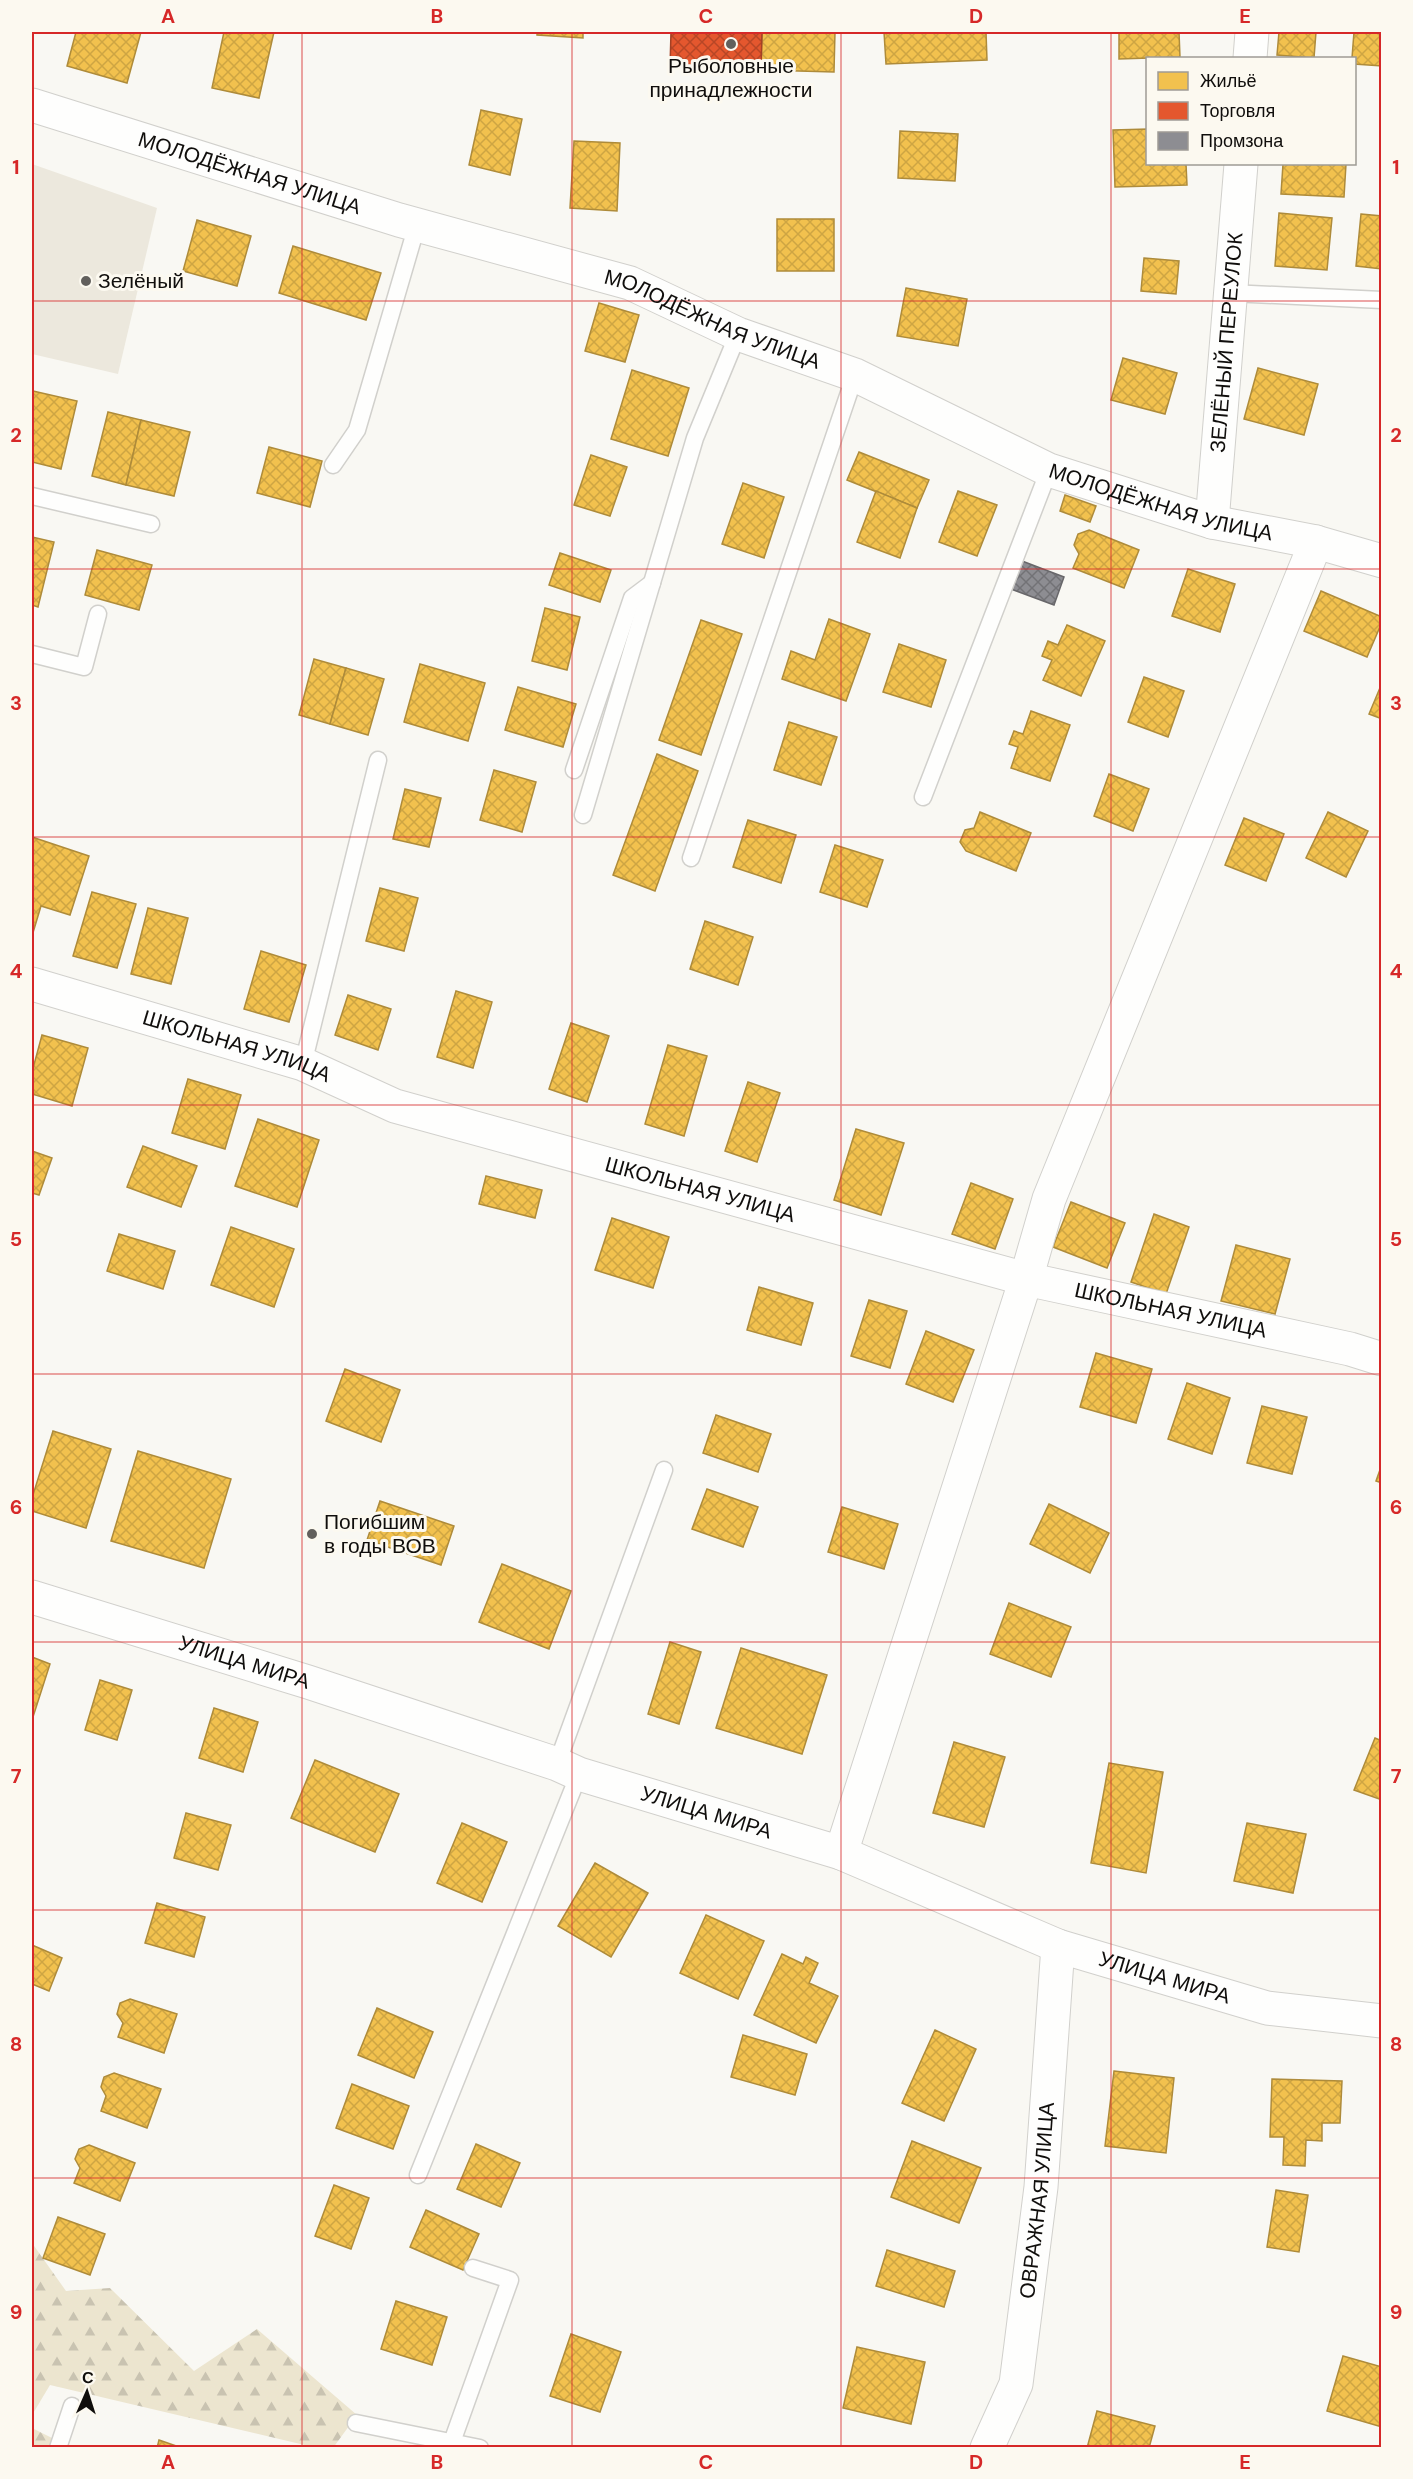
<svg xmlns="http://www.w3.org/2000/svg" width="1413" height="2479" font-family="'DM Sans',sans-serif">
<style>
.built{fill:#ece8dd}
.forest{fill:url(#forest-firs)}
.homes{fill:url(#homes-cross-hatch);stroke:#ae8b3a;stroke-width:1.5}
.shops{fill:url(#shops-cross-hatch);stroke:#a44124;stroke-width:1.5}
.industry{fill:url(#industry-cross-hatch);stroke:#68676a;stroke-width:1.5}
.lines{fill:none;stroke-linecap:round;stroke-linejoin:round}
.lane-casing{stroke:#d1d0cc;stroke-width:19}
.street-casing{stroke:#d1d0cc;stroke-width:35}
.lane{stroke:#fefefd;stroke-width:16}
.street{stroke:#fefefd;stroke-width:33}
.grid{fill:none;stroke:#d62828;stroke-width:1.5;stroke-opacity:0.55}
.poi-dot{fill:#62605d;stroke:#fcf9f0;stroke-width:2}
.labels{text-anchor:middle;stroke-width:6;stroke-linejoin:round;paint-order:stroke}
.poi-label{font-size:21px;fill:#100e0c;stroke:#fcf9f0;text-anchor:start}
.street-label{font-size:21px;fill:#100e0c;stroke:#fcf9f0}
.neatline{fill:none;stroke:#d62828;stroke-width:2}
.grid-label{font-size:20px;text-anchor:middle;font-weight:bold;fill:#d62828}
</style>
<defs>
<pattern id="forest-firs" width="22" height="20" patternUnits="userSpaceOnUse" patternTransform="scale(1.5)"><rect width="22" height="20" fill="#ece5cf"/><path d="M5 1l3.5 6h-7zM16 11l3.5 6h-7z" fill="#c9c3b1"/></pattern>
<pattern id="homes-cross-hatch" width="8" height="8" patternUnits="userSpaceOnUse" patternTransform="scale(1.5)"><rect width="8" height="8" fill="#f2c14e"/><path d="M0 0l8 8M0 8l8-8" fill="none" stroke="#cea543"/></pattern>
<pattern id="shops-cross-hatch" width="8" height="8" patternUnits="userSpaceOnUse" patternTransform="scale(1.5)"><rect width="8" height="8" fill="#e4572e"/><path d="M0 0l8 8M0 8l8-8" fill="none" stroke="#b74626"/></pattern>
<pattern id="industry-cross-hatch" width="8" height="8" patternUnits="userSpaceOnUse" patternTransform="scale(1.5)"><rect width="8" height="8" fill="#8d8d92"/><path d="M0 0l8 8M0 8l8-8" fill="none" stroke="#727276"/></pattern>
</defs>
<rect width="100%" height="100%" fill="#f9f8f3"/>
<path class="built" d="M 32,164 L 157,208 L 118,374 L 32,354 Z"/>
<g class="forest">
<path d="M 32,2243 L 66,2291 L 110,2288 L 194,2371 L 257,2329 L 357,2415 L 333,2448 L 313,2447 L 50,2385 L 32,2415 Z"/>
<path d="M 32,2428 L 62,2443 L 61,2447 L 32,2447 Z"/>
</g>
<g class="homes">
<path d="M 76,32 L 141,32 L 127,83 L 67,66 Z"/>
<path d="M 224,32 L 274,32 L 259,98 L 212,88 Z"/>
<path d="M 537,32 L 583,32 L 583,38 L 537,35 Z"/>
<path d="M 762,32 L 835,32 L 834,72 L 761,70 Z"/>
<path d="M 884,32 L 986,32 L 987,60 L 886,64 Z"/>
<path d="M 1119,32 L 1179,32 L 1180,57 L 1119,59 Z"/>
<path d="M 1279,32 L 1316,32 L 1314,58 L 1277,55 Z"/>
<path d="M 1354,32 L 1382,32 L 1382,66 L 1354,64 L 1354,58 L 1352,58 Z"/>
<path d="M 481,110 L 522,119 L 510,175 L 469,165 Z"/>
<path d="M 1148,129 L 1148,164 L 1186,164 L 1187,185 L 1115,187 L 1113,130 Z"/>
<path d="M 900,131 L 958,134 L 955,181 L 898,178 Z"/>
<path d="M 574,141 L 620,143 L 617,211 L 570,208 Z"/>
<path d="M 1283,164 L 1346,164 L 1344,197 L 1281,194 Z"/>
<path d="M 1279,213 L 1332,218 L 1327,270 L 1275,266 Z"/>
<path d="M 1361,214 L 1382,216 L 1382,269 L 1356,266 Z"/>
<rect x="777" y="219" width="57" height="52"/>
<path d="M 197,220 L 251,236 L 237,286 L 183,271 Z"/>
<path d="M 293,246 L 381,273 L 366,320 L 279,293 Z"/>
<path d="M 1144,258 L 1179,261 L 1176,294 L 1141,291 Z"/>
<path d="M 906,288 L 967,299 L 958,346 L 897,336 Z"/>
<path d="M 599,303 L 639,315 L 625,362 L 585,351 Z"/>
<path d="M 1123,358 L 1177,373 L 1165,414 L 1111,400 Z"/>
<path d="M 1258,368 L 1318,384 L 1304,435 L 1244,419 Z"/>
<path d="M 632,370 L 689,388 L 668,456 L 611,439 Z"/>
<path d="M 33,391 L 77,401 L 61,469 L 32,462 Z"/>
<path d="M 108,412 L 141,420 L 126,485 L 92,476 Z"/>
<path d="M 141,420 L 190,432 L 174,496 L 126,485 Z"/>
<path d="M 269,447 L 322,461 L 310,507 L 257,493 Z"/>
<path d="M 859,452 L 929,480 L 917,508 L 847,480 Z"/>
<path d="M 591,455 L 627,467 L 610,516 L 574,505 Z"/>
<path d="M 743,483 L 784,497 L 764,558 L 722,544 Z"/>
<path d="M 876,491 L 917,508 L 900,558 L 857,542 Z"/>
<path d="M 958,491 L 997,505 L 977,556 L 939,542 Z"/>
<path d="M 1065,495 L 1096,506 L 1090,522 L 1060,511 Z"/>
<path d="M 1089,530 L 1139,550 L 1124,588 L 1073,568 L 1079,554 L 1074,545 L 1078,534 Z"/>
<path d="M 32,537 L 54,542 L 38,607 L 32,605 Z"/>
<path d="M 97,550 L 152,565 L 139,610 L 85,595 Z"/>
<path d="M 560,553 L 611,570 L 600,602 L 549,585 Z"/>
<path d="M 1188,569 L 1235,584 L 1220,632 L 1172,616 Z"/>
<path d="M 1321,591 L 1382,617 L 1382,622 L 1367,657 L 1304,631 Z"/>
<path d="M 545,608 L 580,617 L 567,670 L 532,661 Z"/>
<path d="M 829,619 L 870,634 L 846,701 L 782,679 L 791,651 L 815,660 Z"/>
<path d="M 701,620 L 742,634 L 701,755 L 659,740 Z"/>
<path d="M 1067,625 L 1105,641 L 1081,696 L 1043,680 L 1052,660 L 1042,656 L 1048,641 L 1058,645 Z"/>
<path d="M 899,644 L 946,660 L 931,707 L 883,692 Z"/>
<path d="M 314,659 L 346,668 L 330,724 L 299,715 Z"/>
<path d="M 420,664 L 485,683 L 468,741 L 404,722 Z"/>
<path d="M 346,668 L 384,679 L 368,735 L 330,724 Z"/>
<path d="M 1144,677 L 1184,691 L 1168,737 L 1128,722 Z"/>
<path d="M 1382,683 L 1382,719 L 1369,714 Z"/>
<path d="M 518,687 L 576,704 L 563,747 L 505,730 Z"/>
<path d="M 1031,711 L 1070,725 L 1050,781 L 1011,768 L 1018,747 L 1009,744 L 1014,731 L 1023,734 Z"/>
<path d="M 789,722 L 837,737 L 821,785 L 774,770 Z"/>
<path d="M 657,754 L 698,771 L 655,891 L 613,875 Z"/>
<path d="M 494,770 L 536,782 L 522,832 L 480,820 Z"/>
<path d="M 1109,774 L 1149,789 L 1133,831 L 1094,816 Z"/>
<path d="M 405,789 L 441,798 L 429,847 L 393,839 Z"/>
<path d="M 980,812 L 1031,833 L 1016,871 L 966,851 L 960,842 L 965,830 L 974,828 Z"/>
<path d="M 1328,812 L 1368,831 L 1346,877 L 1306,858 Z"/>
<path d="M 1244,818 L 1284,834 L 1266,881 L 1225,865 Z"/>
<path d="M 748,820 L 796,835 L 781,883 L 733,867 Z"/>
<path d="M 32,837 L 89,856 L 70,915 L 41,906 L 32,936 Z"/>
<path d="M 835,845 L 883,860 L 867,907 L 820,892 Z"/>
<path d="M 380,888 L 418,898 L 404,951 L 366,941 Z"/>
<path d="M 92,892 L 136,904 L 117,968 L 73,956 Z"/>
<path d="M 148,908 L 188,918 L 171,984 L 131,974 Z"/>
<path d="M 705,921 L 753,937 L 738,985 L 690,969 Z"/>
<path d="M 261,951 L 306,965 L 289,1022 L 244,1009 Z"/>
<path d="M 456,991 L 492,1002 L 473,1068 L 437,1057 Z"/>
<path d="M 348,995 L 391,1009 L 378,1050 L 335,1035 Z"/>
<path d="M 571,1023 L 609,1036 L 587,1102 L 549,1089 Z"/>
<path d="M 42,1035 L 88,1048 L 72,1106 L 32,1094 L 32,1072 Z"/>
<path d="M 668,1045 L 707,1056 L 684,1136 L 645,1124 Z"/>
<path d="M 188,1079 L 241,1095 L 225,1149 L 172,1133 Z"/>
<path d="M 748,1082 L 780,1093 L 757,1162 L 725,1151 Z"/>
<path d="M 258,1119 L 319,1140 L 297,1207 L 235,1186 Z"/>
<path d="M 856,1129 L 904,1143 L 881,1215 L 834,1200 Z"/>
<path d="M 143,1146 L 197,1166 L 181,1207 L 127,1187 Z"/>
<path d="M 32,1151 L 52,1158 L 39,1195 L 32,1193 Z"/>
<path d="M 486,1176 L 542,1190 L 535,1218 L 479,1204 Z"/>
<path d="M 971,1183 L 1013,1199 L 995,1249 L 952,1234 Z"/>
<path d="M 1071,1202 L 1125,1223 L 1107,1268 L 1053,1247 Z"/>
<path d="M 1154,1214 L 1189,1227 L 1166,1294 L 1131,1282 Z"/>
<path d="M 612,1218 L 669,1237 L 653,1288 L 595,1270 Z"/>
<path d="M 231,1227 L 294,1249 L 274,1307 L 211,1285 Z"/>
<path d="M 119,1234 L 175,1251 L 163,1289 L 107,1271 Z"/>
<path d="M 1236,1245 L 1290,1259 L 1275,1314 L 1221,1301 Z"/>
<path d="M 759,1287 L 813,1303 L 801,1345 L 747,1330 Z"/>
<path d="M 869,1300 L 907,1311 L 890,1368 L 851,1356 Z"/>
<path d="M 926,1331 L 974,1350 L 953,1402 L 906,1384 Z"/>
<path d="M 1096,1353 L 1152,1369 L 1136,1423 L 1080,1407 Z"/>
<path d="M 345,1369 L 400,1390 L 381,1442 L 326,1421 Z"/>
<path d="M 1187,1383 L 1230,1398 L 1212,1454 L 1168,1439 Z"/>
<path d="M 1262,1406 L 1307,1417 L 1292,1474 L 1247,1463 Z"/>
<path d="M 716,1415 L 771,1434 L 758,1472 L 703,1453 Z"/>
<path d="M 53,1431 L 111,1449 L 86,1528 L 32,1511 L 32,1498 Z"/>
<path d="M 138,1451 L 231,1479 L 204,1568 L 111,1541 Z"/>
<path d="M 1382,1464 L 1382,1483 L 1376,1481 Z"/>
<path d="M 707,1489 L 758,1507 L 743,1547 L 692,1529 Z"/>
<path d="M 380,1501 L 454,1526 L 441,1565 L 367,1540 Z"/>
<path d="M 1049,1504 L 1109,1533 L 1090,1573 L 1030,1544 Z"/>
<path d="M 842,1507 L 898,1524 L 884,1569 L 828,1552 Z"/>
<path d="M 502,1564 L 571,1591 L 549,1649 L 479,1622 Z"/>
<path d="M 1009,1603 L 1071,1627 L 1051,1677 L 990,1654 Z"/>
<path d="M 670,1642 L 701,1652 L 679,1724 L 648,1714 Z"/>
<path d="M 741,1648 L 827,1675 L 802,1754 L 716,1728 Z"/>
<path d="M 32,1657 L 50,1664 L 32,1720 Z"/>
<path d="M 100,1680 L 132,1690 L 117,1740 L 85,1730 Z"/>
<path d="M 214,1708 L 258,1722 L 243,1772 L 199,1758 Z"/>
<path d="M 1375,1738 L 1382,1741 L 1382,1800 L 1354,1790 Z"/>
<path d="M 954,1742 L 1005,1757 L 984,1827 L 933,1813 Z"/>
<path d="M 315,1760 L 399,1794 L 375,1852 L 291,1818 Z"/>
<path d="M 1109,1763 L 1163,1772 L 1146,1873 L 1091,1863 Z"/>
<path d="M 186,1813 L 231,1825 L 218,1870 L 174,1858 Z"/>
<path d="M 462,1823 L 507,1842 L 482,1902 L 437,1883 Z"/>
<path d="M 1247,1823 L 1306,1834 L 1293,1893 L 1234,1881 Z"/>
<path d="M 595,1863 L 648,1893 L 611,1957 L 558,1926 Z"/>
<path d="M 157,1903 L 205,1917 L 194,1957 L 145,1943 Z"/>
<path d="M 706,1915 L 764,1941 L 738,1999 L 680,1973 Z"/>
<path d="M 32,1945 L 62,1958 L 49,1991 L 32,1984 Z"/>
<path d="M 782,1954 L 803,1964 L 806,1957 L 818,1963 L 809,1983 L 838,1996 L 816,2043 L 754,2015 Z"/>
<path d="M 130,1999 L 177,2014 L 164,2053 L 118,2037 L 123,2023 L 117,2014 L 120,2003 Z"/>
<path d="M 377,2008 L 433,2032 L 414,2078 L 358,2055 Z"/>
<path d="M 935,2030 L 976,2049 L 944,2121 L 902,2103 Z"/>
<path d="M 743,2035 L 807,2054 L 795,2095 L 731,2077 Z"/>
<path d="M 1114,2071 L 1174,2078 L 1166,2153 L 1105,2146 Z"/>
<path d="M 114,2073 L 161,2089 L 147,2128 L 101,2111 L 106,2096 L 101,2087 L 104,2077 Z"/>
<path d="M 1272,2079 L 1342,2081 L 1340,2123 L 1322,2123 L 1322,2141 L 1306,2140 L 1305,2166 L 1283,2165 L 1284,2137 L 1270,2137 Z"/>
<path d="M 352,2084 L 409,2106 L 393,2149 L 336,2128 Z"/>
<path d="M 912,2141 L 981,2168 L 959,2223 L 891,2197 Z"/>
<path d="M 476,2144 L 520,2163 L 501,2207 L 457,2189 Z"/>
<path d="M 89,2145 L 135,2163 L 120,2201 L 74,2183 L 80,2168 L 75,2159 L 79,2149 Z"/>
<path d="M 334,2185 L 369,2198 L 351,2249 L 315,2236 Z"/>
<path d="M 1276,2190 L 1308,2195 L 1299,2252 L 1267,2247 Z"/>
<path d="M 426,2210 L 479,2234 L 463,2270 L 410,2247 Z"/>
<path d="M 58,2217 L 105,2234 L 90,2275 L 43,2258 Z"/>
<path d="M 887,2250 L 955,2271 L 944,2307 L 876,2286 Z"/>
<path d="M 396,2301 L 447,2317 L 432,2365 L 381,2349 Z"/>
<path d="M 571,2334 L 621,2352 L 600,2412 L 550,2396 Z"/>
<path d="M 857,2347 L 925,2362 L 911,2424 L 843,2408 Z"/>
<path d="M 1343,2356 L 1382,2367 L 1382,2427 L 1327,2411 Z"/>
<path d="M 1097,2411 L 1155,2426 L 1149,2448 L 1087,2448 Z"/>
<path d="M 159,2440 L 182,2448 L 157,2448 Z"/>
</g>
<path class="shops" d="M 671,32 L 762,32 L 761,70 L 670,68 Z"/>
<path class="industry" d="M 1022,561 L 1064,577 L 1054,605 L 1011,589 Z"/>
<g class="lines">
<g class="lane-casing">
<g id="lane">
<path d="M 1230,293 L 1382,300"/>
<path d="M 333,465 L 357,430 L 417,225"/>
<path d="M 32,496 L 151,524"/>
<path d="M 32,654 L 84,667 L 98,614"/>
<path d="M 574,770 L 632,598 L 652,583"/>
<path d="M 923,797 L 1049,470"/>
<path d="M 583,815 L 695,438 L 738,334"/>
<path d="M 691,858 L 855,375"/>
<path d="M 303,1064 L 378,760"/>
<path d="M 557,1764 L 664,1470"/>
<path d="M 418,2175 L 579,1774"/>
<path d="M 356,2423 L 480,2448"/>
<path d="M 452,2442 L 510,2280 L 473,2268"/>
<path d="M 58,2448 L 72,2406"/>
</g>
</g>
<g class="street-casing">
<g id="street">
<path d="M 1250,58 L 1252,32"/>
<path id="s1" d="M 32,105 L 399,220 L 630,283 L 738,334 L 855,375 L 1049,470 L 1212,522 L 1316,542 L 1382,561"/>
<path id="s2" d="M 1212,522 L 1241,164"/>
<path id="s3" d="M 32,984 L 303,1064 L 395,1106 L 1026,1279 L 1350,1349 L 1382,1359"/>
<path id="s4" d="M 32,1597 L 308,1682 L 557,1764 L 579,1774 L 841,1853 L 1058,1946 L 1267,2008 L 1382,2021"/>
<path d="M 841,1853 L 1026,1279 L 1049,1199 L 1316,542"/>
<path id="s5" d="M 987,2448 L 1016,2384 L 1041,2187 L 1058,1946"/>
</g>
</g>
<use href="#lane" class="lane"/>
<use href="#street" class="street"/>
</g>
<path class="grid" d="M 302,32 L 302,2448M 572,32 L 572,2448M 841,32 L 841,2448M 1111,32 L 1111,2448M 32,301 L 1382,301M 32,569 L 1382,569M 32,837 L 1382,837M 32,1105 L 1382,1105M 32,1374 L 1382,1374M 32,1642 L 1382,1642M 32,1910 L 1382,1910M 32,2178 L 1382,2178"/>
<g class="poi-dot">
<circle cx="731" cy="44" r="6"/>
<circle cx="86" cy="281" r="6"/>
<circle cx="312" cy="1534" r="6"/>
</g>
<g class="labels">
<g class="poi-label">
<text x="731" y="73" text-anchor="middle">Рыболовные<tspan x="731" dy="24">принадлежности</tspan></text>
<text x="98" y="288">Зелёный</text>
<text x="324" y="1529">Погибшим<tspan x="324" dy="24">в годы ВОВ</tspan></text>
</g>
<g class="street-label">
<text dy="7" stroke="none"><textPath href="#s1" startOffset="228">МОЛОДЁЖНАЯ УЛИЦА</textPath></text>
<text dy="7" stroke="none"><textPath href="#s1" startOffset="714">МОЛОДЁЖНАЯ УЛИЦА</textPath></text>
<text dy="7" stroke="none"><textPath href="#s2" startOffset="180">ЗЕЛЁНЫЙ ПЕРЕУЛОК</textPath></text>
<text dy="7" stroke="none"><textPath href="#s1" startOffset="1200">МОЛОДЁЖНАЯ УЛИЦА</textPath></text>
<text dy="7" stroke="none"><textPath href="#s3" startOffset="214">ШКОЛЬНАЯ УЛИЦА</textPath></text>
<text dy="7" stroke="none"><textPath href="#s3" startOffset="700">ШКОЛЬНАЯ УЛИЦА</textPath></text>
<text dy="7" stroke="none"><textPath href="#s3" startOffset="1186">ШКОЛЬНАЯ УЛИЦА</textPath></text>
<text dy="7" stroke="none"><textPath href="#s4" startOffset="222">УЛИЦА МИРА</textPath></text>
<text dy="7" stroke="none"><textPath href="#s4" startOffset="708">УЛИЦА МИРА</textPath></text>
<text dy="7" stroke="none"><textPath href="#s4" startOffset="1196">УЛИЦА МИРА</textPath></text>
<text dy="7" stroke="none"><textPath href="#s5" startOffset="255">ОВРАЖНАЯ УЛИЦА</textPath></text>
</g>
</g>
<rect width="1413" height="2479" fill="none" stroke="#fcf9f0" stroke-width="66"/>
<rect x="1146" y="57" width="210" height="108" fill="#fcf9f0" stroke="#9e9b95" stroke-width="1.5"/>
<rect x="1158" y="72" width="30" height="18" fill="#f2c14e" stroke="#9e9b95" stroke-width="1.5"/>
<text x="1200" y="87" font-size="18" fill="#100e0c">Жильё</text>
<rect x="1158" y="102" width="30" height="18" fill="#e4572e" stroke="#9e9b95" stroke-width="1.5"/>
<text x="1200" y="117" font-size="18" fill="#100e0c">Торговля</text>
<rect x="1158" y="132" width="30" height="18" fill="#8d8d92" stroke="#9e9b95" stroke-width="1.5"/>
<text x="1200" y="147" font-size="18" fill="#100e0c">Промзона</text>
<g transform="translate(87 2392) rotate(3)" stroke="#fcf9f0" stroke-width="4.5" paint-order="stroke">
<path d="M0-4.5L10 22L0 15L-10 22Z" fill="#100e0c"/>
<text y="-9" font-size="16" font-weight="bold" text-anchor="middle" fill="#100e0c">С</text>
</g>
<rect x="33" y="33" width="1347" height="2413" class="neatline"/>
<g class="grid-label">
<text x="168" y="23">A</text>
<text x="437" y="23">B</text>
<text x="706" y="23">C</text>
<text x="976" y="23">D</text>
<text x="1245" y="23">E</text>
<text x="16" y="174">1</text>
<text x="1396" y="174">1</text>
<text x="16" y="442">2</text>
<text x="1396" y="442">2</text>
<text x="16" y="710">3</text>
<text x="1396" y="710">3</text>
<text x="16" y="978">4</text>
<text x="1396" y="978">4</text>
<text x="16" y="1246">5</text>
<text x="1396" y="1246">5</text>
<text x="16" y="1514">6</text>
<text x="1396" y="1514">6</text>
<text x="16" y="1783">7</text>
<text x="1396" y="1783">7</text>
<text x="16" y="2051">8</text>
<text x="1396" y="2051">8</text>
<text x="16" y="2319">9</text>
<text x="1396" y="2319">9</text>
<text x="168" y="2469">A</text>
<text x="437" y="2469">B</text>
<text x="706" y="2469">C</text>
<text x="976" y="2469">D</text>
<text x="1245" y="2469">E</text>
</g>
</svg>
